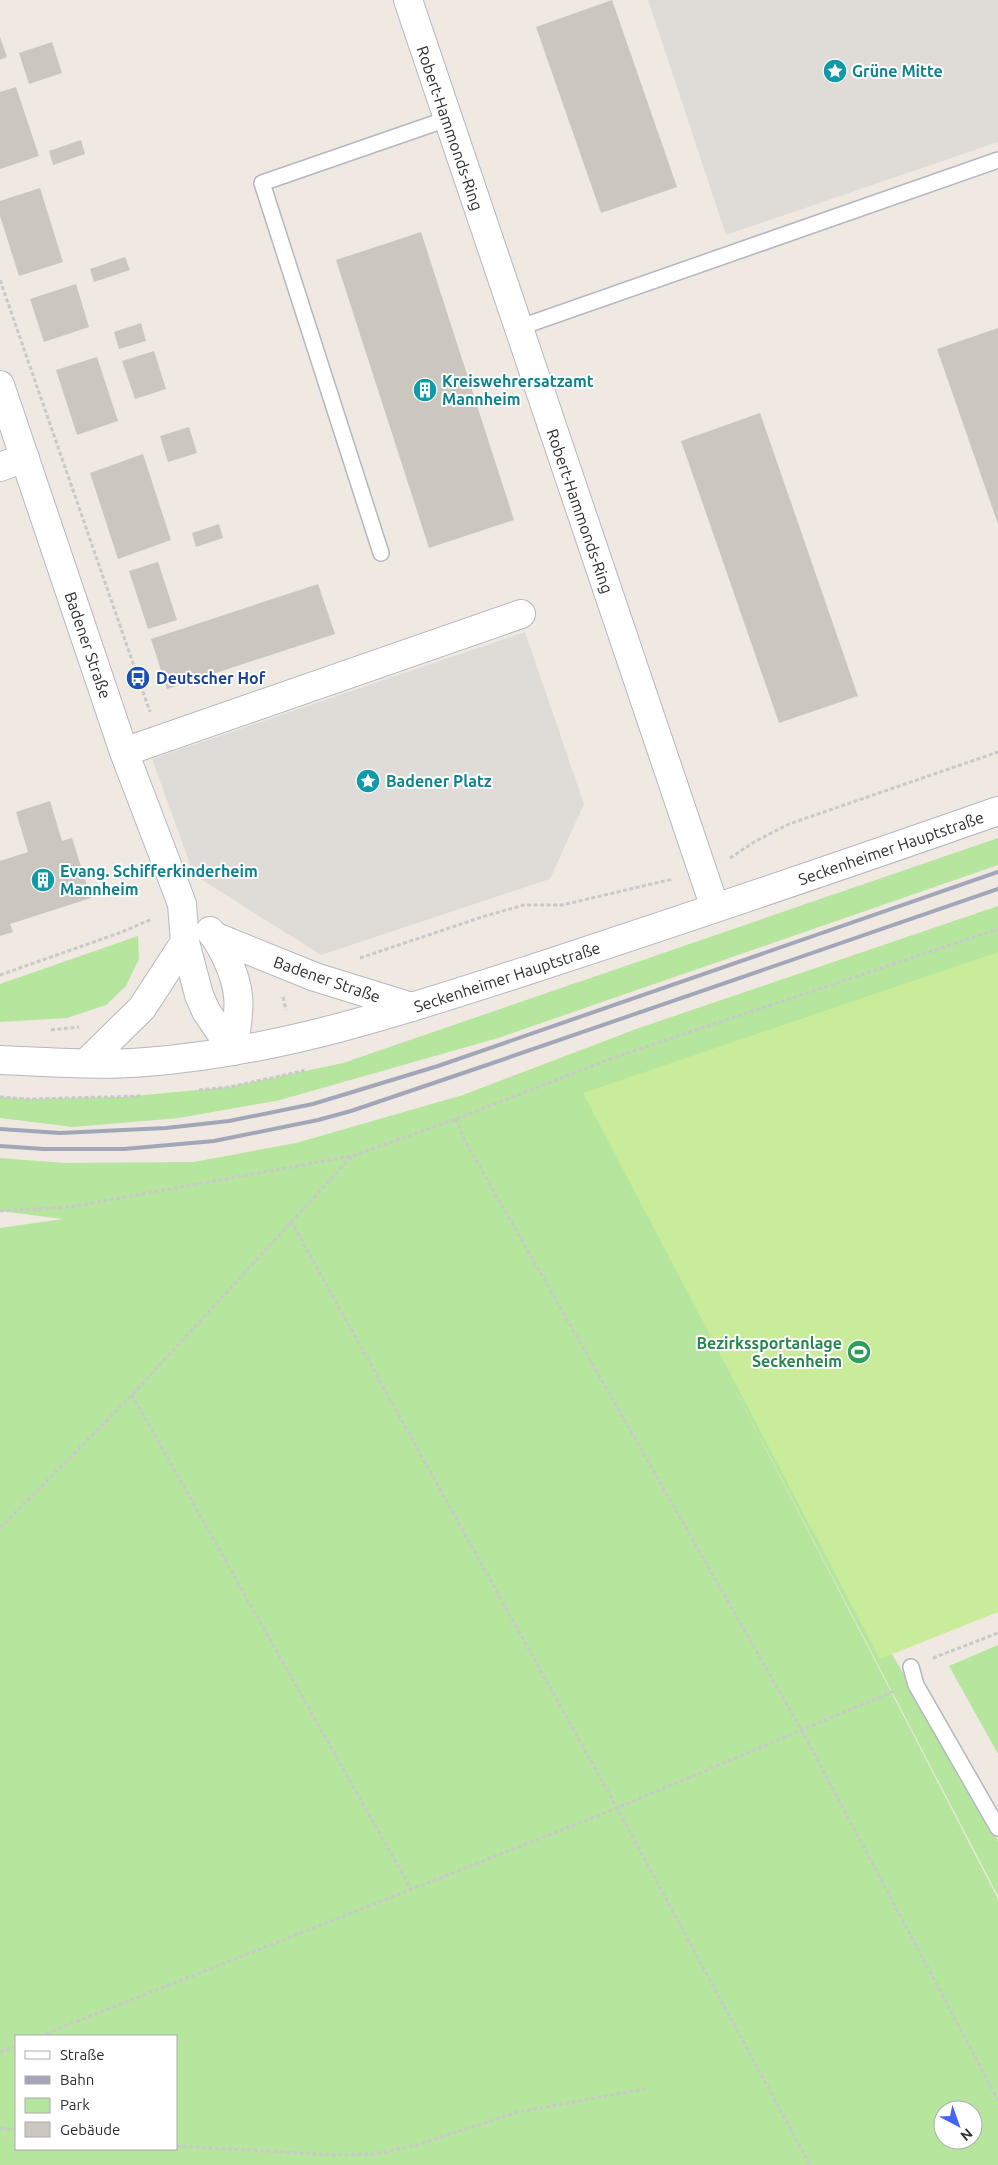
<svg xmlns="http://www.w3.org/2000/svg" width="998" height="2165" font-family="Ubuntu,sans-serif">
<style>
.green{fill:#b6e59e;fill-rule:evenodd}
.pitch{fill:#c9ec9a}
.plaza{fill:#dfdcd8}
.building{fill:#cbc7bf}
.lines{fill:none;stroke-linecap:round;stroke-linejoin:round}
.lane-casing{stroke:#b4b7c1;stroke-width:18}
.street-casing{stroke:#b4b7c1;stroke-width:30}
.secondary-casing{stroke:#b4b7c1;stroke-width:30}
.path{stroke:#c9c9c9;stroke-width:3;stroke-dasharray:4 2.5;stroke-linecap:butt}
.lane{stroke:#fff;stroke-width:15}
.street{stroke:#fff;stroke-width:28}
.secondary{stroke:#fff;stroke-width:28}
.rail{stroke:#a3a6b8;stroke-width:4}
.labels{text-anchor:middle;stroke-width:4;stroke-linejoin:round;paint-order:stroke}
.culture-label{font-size:16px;font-weight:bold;fill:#0d838f;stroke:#fff;text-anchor:start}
.street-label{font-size:16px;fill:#2e2e2e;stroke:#fff}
.transit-label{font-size:16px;font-weight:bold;fill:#164399;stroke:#fff;text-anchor:start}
.leisure-label{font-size:16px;font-weight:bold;fill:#27864d;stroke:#fff;text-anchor:end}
</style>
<rect width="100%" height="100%" fill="#efe9e1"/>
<g class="green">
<path d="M 998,838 L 998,865 L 498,1038 L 280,1100 L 179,1118 L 73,1127 L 0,1118 L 0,1097 L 29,1099 L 123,1097 L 229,1087 L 343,1063 Z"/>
<path d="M 998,906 L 998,1023 L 891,1652 L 998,1841 L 998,1896 L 708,1337 L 998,1899 L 998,2165 L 0,2165 L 0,1228 L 63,1219 L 0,1211 L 0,1158 L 65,1163 L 194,1162 L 296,1143 L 463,1095 L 639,1028 ZM 16,2036 L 176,2036 L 176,2149 L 16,2149 ZM 943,2110 L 973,2110 L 973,2140 L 943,2140 Z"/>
<path d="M 138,936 L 139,959 L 126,986 L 106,1005 L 67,1018 L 0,1022 L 0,984 Z"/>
<path d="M 998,1645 L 998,1754 L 949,1666 Z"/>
</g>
<path class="pitch" d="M 998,952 L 998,1612 L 880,1659 L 583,1093 Z"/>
<g class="plaza">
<path d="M 648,0 L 998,0 L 998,142 L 726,235 Z"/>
<path d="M 525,632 L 584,804 L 550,879 L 321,955 L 194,875 L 152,759 Z"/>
</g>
<g class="building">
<path d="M 612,0 L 677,187 L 601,213 L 536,27 Z"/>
<path d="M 0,37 L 7,57 L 0,60 Z"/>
<path d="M 52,42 L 62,73 L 29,84 L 19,53 Z"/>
<path d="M 16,87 L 39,156 L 0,169 L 0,92 Z"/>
<path d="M 81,140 L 85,154 L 53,165 L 49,151 Z"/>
<path d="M 40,188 L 63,262 L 19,276 L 0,216 L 0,201 Z"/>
<path d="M 421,232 L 514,520 L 429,548 L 336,260 Z"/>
<path d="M 125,257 L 130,270 L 94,282 L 90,269 Z"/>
<path d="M 76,284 L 89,327 L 44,342 L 30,299 Z"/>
<path d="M 141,323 L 146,341 L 119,349 L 114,332 Z"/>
<path d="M 998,328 L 998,524 L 937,349 Z"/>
<path d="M 154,351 L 166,389 L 135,399 L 122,361 Z"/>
<path d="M 97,357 L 118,421 L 77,435 L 56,370 Z"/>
<path d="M 760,413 L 858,696 L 779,723 L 681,441 Z"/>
<path d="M 189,427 L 197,453 L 168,462 L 160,436 Z"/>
<path d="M 143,454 L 171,540 L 118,559 L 90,473 Z"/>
<path d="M 219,524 L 223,538 L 196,547 L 192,533 Z"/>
<path d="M 158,562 L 177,620 L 148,629 L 129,571 Z"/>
<path d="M 318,584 L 335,634 L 167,689 L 151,639 Z"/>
<path d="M 50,801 L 62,841 L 72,838 L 91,898 L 10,924 L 13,932 L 0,936 L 0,861 L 28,852 L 16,812 Z"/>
</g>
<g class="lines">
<g class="lane-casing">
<g id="lane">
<path d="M 518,328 L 998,160"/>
<path d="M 381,553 L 262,183 L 447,119"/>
<path d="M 911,1667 L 916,1685 L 998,1828"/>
</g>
</g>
<g class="street-casing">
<g id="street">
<path d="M 408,0 L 715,908"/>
<path d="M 0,385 L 124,752 L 182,904 L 185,942 L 199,995 L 206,1011 L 233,1051"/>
<path d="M 0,467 L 25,458"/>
<path d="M 124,752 L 521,614"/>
<path d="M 210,931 C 217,938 221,947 226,957 C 244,994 239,1012 233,1051"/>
<path d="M 216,937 L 315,977 L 412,1007"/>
<path d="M 86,1063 L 142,1008 L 185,942"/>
</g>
</g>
<g class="secondary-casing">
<path id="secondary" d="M 0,1060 C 48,1062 98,1066 146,1062 C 282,1052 415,1007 544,965 C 696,915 847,864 998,811"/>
</g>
<g class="path">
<path d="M 0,280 L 150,712"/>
<path d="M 730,858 L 754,842 L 789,824 L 998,752"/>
<path d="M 360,958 L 485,916 L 524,905 L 562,905 L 673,879"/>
<path d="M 0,975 L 122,932 L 152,919"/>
<path d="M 283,997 L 286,1010"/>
<path d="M 51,1030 L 79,1027"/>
<path d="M 199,1090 L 229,1087 L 303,1071 L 303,1069"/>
<path d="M 0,1097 L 29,1099 L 141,1096"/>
<path d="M 456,1119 L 465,1141 L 802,1731 L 998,2100"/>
<path d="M 0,1211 L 70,1207 L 352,1156 L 456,1119 L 615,1057 L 998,929"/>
<path d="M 291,1221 L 617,1808 L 810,2165"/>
<path d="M 132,1395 L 411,1889"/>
<path d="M 0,1528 L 132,1395 L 352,1156"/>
<path d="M 933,1658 L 998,1633"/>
<path d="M 40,2036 L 617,1808 L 894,1691"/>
<path d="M 0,2052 L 16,2046"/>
<path d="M 0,2128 L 16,2130"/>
<path d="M 176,2146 L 336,2155 L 374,2154 L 417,2145 L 518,2112 L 645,2089"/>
</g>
<use href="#lane" class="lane"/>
<use href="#street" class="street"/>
<use href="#secondary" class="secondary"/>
<g class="rail">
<path d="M 0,1129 L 60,1133 L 166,1128 L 229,1121 L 313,1104 L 438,1066 L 998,872"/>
<path d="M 0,1146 L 43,1149 L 124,1149 L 214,1141 L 318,1120 L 351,1111 L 481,1067 L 998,889"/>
</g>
</g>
<defs>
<g id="sight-disc" transform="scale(1.25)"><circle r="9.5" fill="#0f9aa8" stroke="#fff"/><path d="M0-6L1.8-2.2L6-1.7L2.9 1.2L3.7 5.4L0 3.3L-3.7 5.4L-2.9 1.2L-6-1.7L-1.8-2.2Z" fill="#fff"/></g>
<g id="building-disc" transform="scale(1.25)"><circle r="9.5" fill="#0f9aa8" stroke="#fff"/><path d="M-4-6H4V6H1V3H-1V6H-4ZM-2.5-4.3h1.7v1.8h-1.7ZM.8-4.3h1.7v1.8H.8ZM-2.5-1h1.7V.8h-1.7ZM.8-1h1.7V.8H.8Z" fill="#fff"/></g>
<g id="bus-disc" transform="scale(1.25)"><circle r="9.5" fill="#1a4fb4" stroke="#fff"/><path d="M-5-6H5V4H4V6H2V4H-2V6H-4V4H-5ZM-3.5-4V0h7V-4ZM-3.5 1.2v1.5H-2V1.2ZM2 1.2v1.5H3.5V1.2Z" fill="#fff"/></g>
<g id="stadium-disc" transform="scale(1.25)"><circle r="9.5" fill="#2e9e5b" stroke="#fff"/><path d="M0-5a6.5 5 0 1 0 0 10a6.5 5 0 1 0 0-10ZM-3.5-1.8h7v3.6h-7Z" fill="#fff"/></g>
</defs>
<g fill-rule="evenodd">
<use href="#sight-disc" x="835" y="71"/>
<use href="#building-disc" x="425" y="390"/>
<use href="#bus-disc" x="138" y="678"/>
<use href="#sight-disc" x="368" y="781"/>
<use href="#building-disc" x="43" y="880"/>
<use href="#stadium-disc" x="859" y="1352"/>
</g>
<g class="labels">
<g class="culture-label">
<text x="852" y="77">Grüne Mitte</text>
<text x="442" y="387">Kreiswehrersatzamt<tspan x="442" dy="18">Mannheim</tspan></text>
<text x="386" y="787">Badener Platz</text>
<text x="60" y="877">Evang. Schifferkinderheim<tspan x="60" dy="18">Mannheim</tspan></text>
</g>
<g class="street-label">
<text transform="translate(450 128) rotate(71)" y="6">Robert-Hammonds-Ring</text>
<text transform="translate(580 511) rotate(71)" y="6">Robert-Hammonds-Ring</text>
<text transform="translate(88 645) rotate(71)" y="6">Badener Straße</text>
<text transform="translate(891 848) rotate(-19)" y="6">Seckenheimer Hauptstraße</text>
<text transform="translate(507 977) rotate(-18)" y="6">Seckenheimer Hauptstraße</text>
<text transform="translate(327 979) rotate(19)" y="6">Badener Straße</text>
</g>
<g class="transit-label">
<text x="156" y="684">Deutscher Hof</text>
</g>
<g class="leisure-label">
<text x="842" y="1349">Bezirkssportanlage<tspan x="842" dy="18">Seckenheim</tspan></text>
</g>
</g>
<rect x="15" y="2035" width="162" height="115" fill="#ffffff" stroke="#ababab"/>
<rect x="25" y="2051" width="25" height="8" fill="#ffffff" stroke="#ababab"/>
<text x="60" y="2060" font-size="15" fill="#2e2e2e">Straße</text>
<rect x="25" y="2076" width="25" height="8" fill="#a3a6b8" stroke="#ababab"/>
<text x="60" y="2085" font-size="15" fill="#2e2e2e">Bahn</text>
<rect x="25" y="2098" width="25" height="15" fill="#b6e59e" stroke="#ababab"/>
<text x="60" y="2110" font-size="15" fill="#2e2e2e">Park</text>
<rect x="25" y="2122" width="25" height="15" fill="#cbc7bf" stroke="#ababab"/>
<text x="60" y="2135" font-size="15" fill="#2e2e2e">Gebäude</text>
<g transform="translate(958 2125) rotate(139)"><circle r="24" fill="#ffffff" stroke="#ababab"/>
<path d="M0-4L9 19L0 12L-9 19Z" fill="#4264fb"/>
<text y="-8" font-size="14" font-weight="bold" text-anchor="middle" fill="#2e2e2e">N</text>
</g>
</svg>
